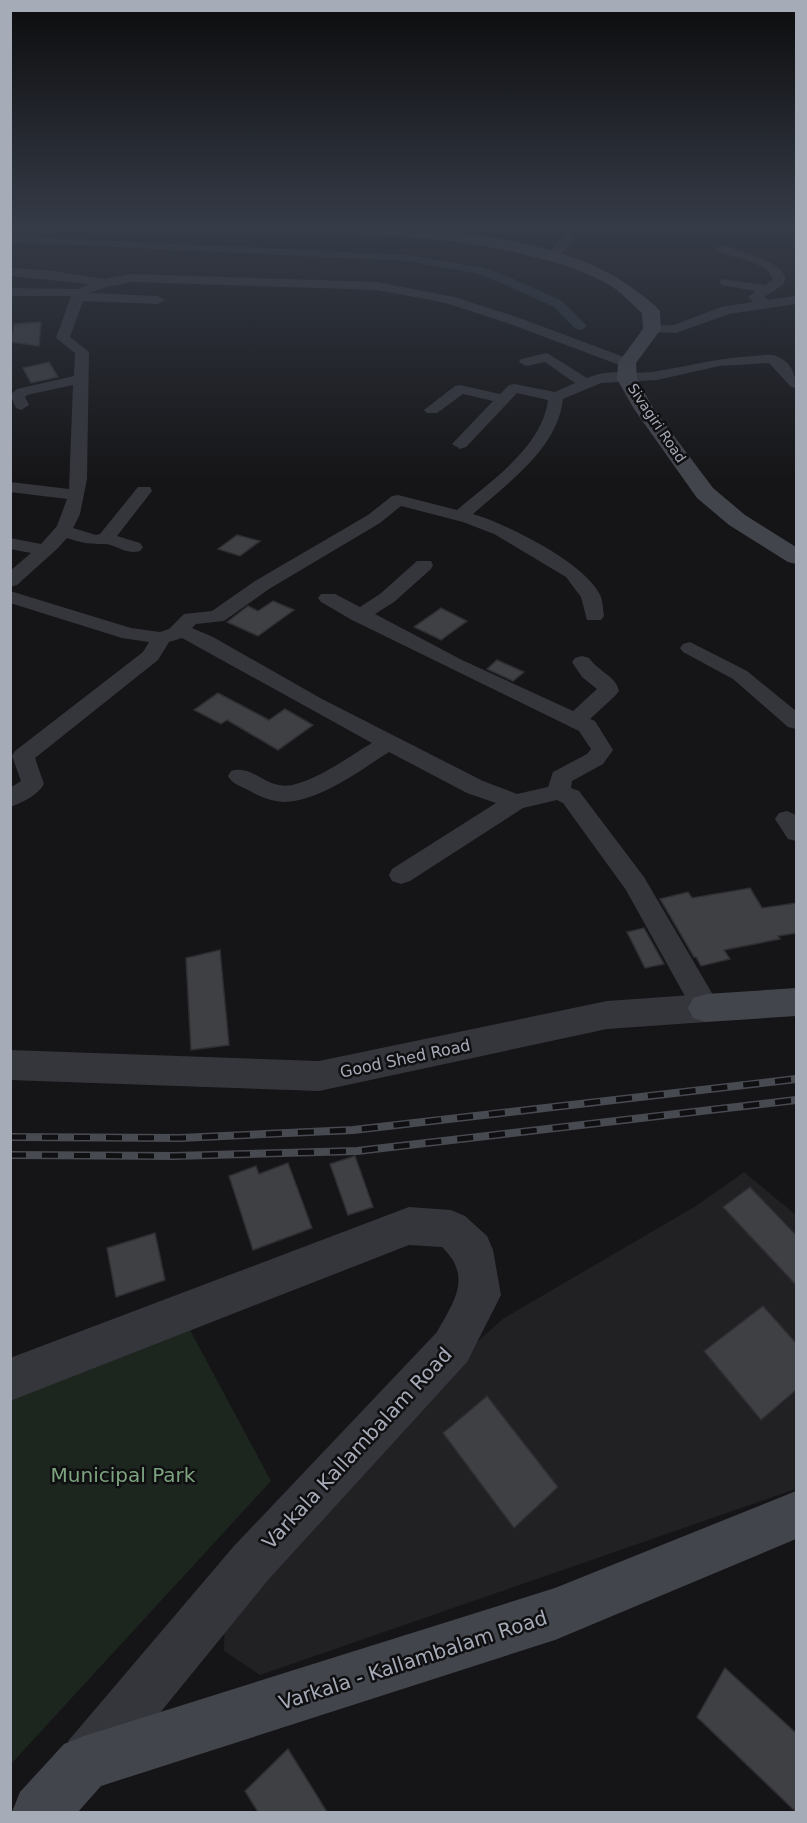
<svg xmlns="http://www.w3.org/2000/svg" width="807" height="1823" font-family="'DejaVu Sans',sans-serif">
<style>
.built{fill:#212124}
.green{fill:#1c251e}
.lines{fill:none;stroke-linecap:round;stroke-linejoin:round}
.canal{fill:#2a333b;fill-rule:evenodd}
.building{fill:#3f4044;stroke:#2f2f33;stroke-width:1.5}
.minor{fill:#35363c;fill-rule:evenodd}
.tertiary{fill:#35363c;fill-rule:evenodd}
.secondary{fill:#43454c;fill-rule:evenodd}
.rail-casing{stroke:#484a51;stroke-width:8}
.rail{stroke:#101012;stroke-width:5;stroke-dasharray:16;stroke-linecap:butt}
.labels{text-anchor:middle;stroke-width:5;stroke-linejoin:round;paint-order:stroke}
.far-street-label{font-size:14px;fill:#a6abb8;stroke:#101012}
.street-label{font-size:16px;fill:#a6abb8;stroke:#101012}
.near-street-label{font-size:20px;fill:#a6abb8;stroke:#101012}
.near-park-label{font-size:20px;fill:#7ca47f;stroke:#101012}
</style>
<rect width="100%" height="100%" fill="#151517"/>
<path class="built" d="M 744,1172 L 796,1215 L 796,1489 L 260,1675 L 224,1651 L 225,1611 L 406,1405 L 504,1318 L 696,1206 Z"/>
<path class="green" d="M 190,1330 L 271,1481 L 11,1764 L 11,1397 Z"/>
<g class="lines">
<path class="canal" d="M 10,236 L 408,255 L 480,267 L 507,276 L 562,301 L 587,326 L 581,330 L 576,329 L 554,307 L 499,282 L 477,274 L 408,261 L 10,242 Z"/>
</g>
<g class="building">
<path d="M 41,322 L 39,346 L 11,342 L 14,324 Z"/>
<path d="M 49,362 L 58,377 L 31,383 L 23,368 Z"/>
<path d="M 237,535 L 260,541 L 240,556 L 218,549 Z"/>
<path d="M 273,601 L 294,610 L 258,636 L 227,622 L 248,606 L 258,611 Z"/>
<path d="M 441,608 L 467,621 L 441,640 L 414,627 Z"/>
<path d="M 497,660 L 524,672 L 513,681 L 487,669 Z"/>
<path d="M 218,693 L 269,720 L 285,709 L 313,725 L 278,750 L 227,720 L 221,724 L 194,710 Z"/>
<path d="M 750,888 L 762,908 L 796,903 L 796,933 L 778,936 L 780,939 L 724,950 L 730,959 L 701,966 L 696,957 L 694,957 L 660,899 L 688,892 L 692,898 Z"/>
<path d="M 644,928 L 664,964 L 645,968 L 627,932 Z"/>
<path d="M 220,950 L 229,1045 L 191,1050 L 186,958 Z"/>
<path d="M 355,1156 L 373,1207 L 348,1215 L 330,1164 Z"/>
<path d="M 288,1163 L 312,1228 L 253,1250 L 229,1176 L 256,1166 L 259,1174 Z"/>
<path d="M 750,1187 L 796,1235 L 796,1285 L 723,1207 Z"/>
<path d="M 155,1233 L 165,1280 L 116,1297 L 107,1248 Z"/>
<path d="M 763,1306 L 796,1343 L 796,1390 L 761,1420 L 704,1351 Z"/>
<path d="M 487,1396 L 558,1487 L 514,1528 L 443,1433 Z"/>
<path d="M 725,1668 L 796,1733 L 796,1812 L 697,1717 Z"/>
<path d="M 288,1749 L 327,1812 L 258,1812 L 245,1791 Z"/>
</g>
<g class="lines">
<g class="minor">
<path d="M 565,226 L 577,226 L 573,239 L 557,259 L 549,259 L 547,256 L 561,238 Z"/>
<path d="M 723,245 L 766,260 L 780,269 L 786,278 L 783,285 L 764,297 L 768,300 L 796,296 L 796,304 L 729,314 L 676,333 L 647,332 L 645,329 L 647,326 L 674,325 L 721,307 L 753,302 L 748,297 L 756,291 L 721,285 L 720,282 L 721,279 L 765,285 L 773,280 C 769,262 734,258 719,252 L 717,249 Z"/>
<path d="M 10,268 L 45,270 L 105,279 L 131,274 L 377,282 L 454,297 L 517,317 L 632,360 L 634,363 L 627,367 L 622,366 L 507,323 L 446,303 L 377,290 L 131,282 L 106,287 L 90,293 L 158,296 L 165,300 L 158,304 L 83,301 L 70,337 L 89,352 L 87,479 L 80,514 L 73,528 L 96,535 L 100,534 L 138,487 L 150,487 L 152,491 L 117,536 L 140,543 L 143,547 L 140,551 C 125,555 116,544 104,544 C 87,544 83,543 67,538 L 58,548 L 17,585 L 10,587 L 10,571 L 31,553 L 10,549 L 10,538 L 41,544 L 57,526 L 67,499 L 10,492 L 10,482 L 69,489 L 73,385 L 27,395 L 25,397 L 29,405 L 21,410 L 16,408 L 10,395 L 17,389 L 74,376 L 75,353 L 56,338 L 71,296 L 10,296 L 10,288 L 78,289 L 89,284 L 10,276 Z"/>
<path d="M 547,353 L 587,378 C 613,367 634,376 658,371 C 692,365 719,358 754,356 C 761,355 769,354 776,356 C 791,361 796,375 796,388 L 791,387 L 769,363 L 719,366 L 657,380 L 601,383 L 563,399 C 558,448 507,484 473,514 C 507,524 588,564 601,597 C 603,603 603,610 604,616 L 601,620 L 587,620 L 581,597 L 566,577 L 494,534 L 463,522 L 401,506 L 380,523 L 269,589 L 224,621 L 196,624 L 192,628 L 213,637 L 322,699 L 483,781 L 517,794 L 548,787 L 553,772 L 587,754 L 591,749 L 579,731 L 352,620 L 321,602 L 318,598 L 321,594 L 335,594 L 360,607 L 380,594 L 417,561 L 431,561 L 433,565 L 431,569 L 394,602 L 375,614 L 462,660 L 573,711 L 597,689 L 582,677 L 572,662 L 575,658 L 582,656 L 589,658 C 599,672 616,676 619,691 L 615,696 L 590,719 L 595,721 L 613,750 L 603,764 L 572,781 L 571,788 L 579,791 L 644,877 L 716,1000 L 720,1008 L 716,1016 L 706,1019 L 696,1016 L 626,890 L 563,803 L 557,800 L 523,808 L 410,881 L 401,884 L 392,881 L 389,875 L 392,869 L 496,803 L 467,793 L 389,752 C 359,771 322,800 285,802 C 274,802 260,797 250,791 C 242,787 232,784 228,776 L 231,771 C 249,765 262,782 279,785 C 303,791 351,755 372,743 L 182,638 L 169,642 L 158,660 L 35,758 L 44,784 C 38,795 22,803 10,807 L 10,788 L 21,781 L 12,756 L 15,751 L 143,652 L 149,642 L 122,638 L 10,603 L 10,591 L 131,628 L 160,632 L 169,629 L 184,614 L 212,611 L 255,581 L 368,515 L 392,496 L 398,495 L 457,510 C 491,481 542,447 548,400 L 517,393 L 466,447 L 460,449 L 452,444 L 493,401 L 463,394 L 437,413 L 427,413 L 424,410 L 455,386 L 460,385 L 500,394 L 509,385 L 514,384 L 555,392 L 575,383 L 545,362 L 526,366 L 519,362 L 521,359 Z"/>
<path d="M 690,642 L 747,671 L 796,711 L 796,729 L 788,727 L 733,679 L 683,652 L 680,648 L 683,644 Z"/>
<path d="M 787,811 L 796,815 L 796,841 L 788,839 L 775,819 L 779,813 Z"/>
</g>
<g class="tertiary">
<path d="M 706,994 L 718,998 L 723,1008 L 718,1018 L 706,1022 L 607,1029 L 319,1091 L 10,1080 L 10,1050 L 319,1061 L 607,1001 Z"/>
<path d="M 409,1207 L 451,1210 L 465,1216 L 487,1236 L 493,1250 L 501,1295 L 467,1362 L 268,1580 L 107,1778 L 88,1785 L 69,1778 L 62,1759 L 69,1740 L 234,1546 L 437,1332 C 454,1301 473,1277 442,1247 L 409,1245 L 10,1401 L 10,1358 Z"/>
</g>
<g class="secondary">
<path d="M 235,226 C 350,226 546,218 639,293 C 646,298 654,304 660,311 L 661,329 L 636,363 L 637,379 L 653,408 L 713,488 L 745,515 L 796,547 L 796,564 L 788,562 L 729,525 L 697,498 L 634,409 L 617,379 L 618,363 L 643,329 L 642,313 C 632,304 622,293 611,286 C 589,273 563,264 538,258 C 443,232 340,234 242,231 Z"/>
<path d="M 796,988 L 796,1016 L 706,1022 L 693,1018 L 688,1008 L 693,998 L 706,994 Z"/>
<path d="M 796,1491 L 796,1539 L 555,1640 L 101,1786 L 78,1812 L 12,1812 L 20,1792 L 64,1744 L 84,1736 L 555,1588 Z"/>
</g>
<g class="rail-casing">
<g id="rail">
<path d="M 10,1137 L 180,1138 L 353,1130 L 796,1079"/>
<path d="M 10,1155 L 174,1156 L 357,1151 L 796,1100"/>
</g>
</g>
<use href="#rail" class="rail"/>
</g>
<linearGradient id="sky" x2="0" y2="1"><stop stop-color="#0c0c0d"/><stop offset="0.47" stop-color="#353b47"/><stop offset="1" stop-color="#353b47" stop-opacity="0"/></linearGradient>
<rect width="807" height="481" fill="url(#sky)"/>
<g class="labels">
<g class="far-street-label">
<text transform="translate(657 423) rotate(56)" y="5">Sivagiri Road</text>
</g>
<g class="street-label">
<text transform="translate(405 1058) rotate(-12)" y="6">Good Shed Road</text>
</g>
<g class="near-street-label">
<text transform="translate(357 1448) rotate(-47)" y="7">Varkala Kallambalam Road</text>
<text transform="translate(413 1660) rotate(-18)" y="7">Varkala - Kallambalam Road</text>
</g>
<g class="near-park-label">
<text x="123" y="1482">Municipal Park</text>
</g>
</g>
<rect width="807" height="1823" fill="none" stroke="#a6abb8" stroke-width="24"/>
</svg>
